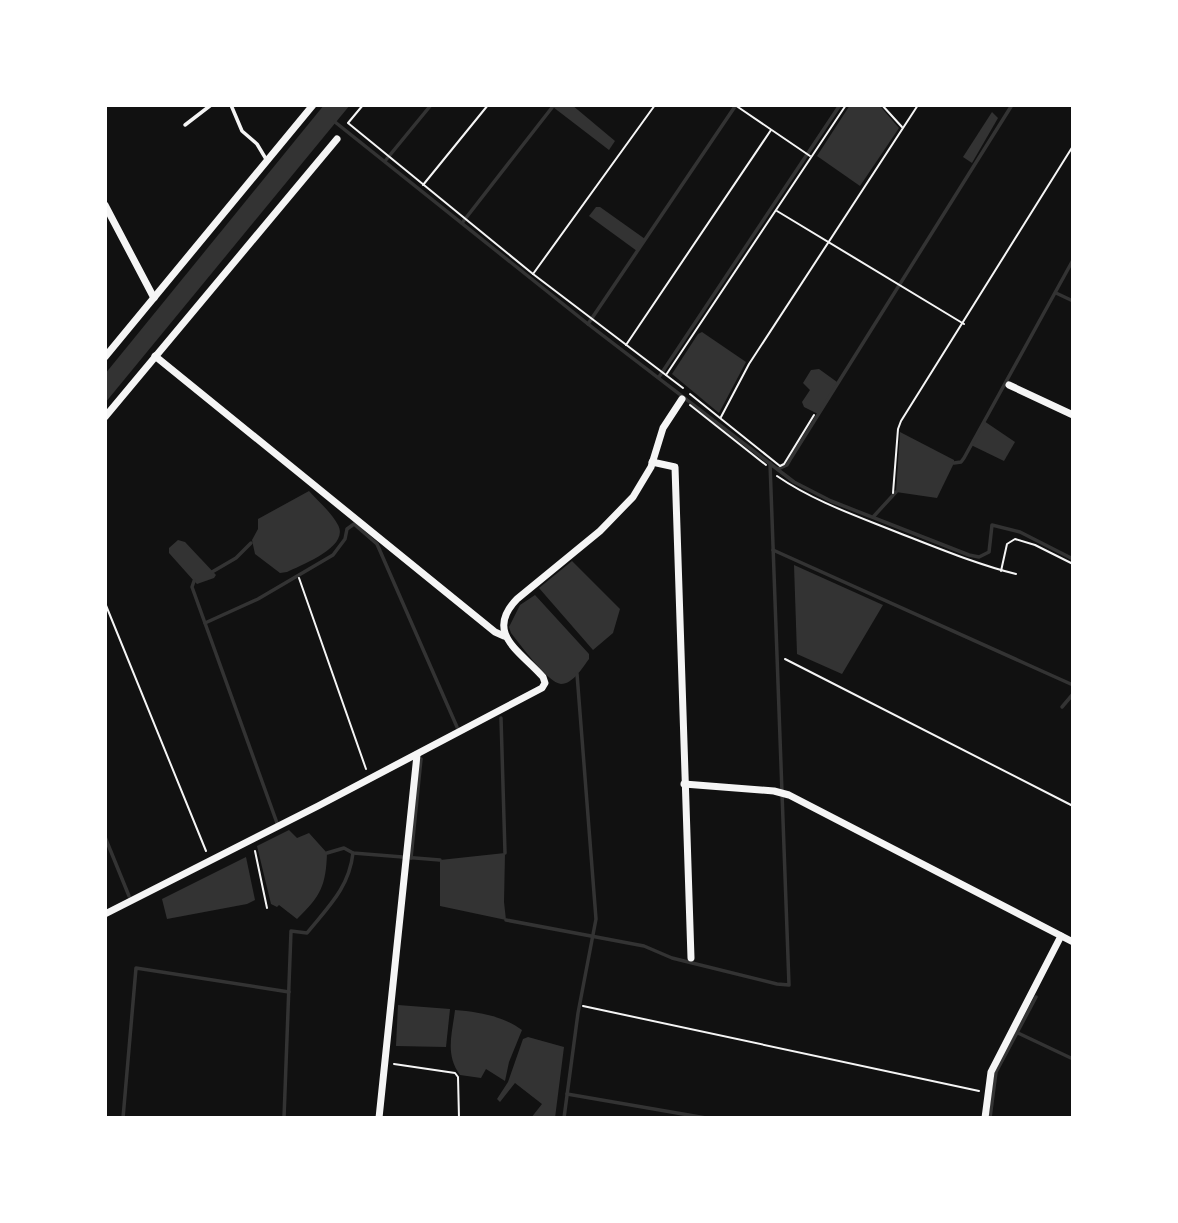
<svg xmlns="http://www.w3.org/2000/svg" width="1178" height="1223" font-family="'Times New Roman',serif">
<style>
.water{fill:#333}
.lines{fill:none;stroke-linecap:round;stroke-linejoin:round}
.stream{stroke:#333;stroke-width:3.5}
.path{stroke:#f5f5f5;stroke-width:2}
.service{stroke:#f5f5f5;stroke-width:3.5}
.minor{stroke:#f5f5f5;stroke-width:7}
</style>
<rect width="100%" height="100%" fill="#111"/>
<g class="water">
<path d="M 324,105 L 350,105 L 105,403 L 105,374 Z"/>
<path d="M 554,105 L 572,105 L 615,141 L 609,150 L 553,107 Z"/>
<path d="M 850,105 L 879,105 L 899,128 L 860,186 L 817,156 Z"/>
<path d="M 992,112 L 998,118 L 972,163 L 963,157 Z"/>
<path d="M 596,207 L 600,207 L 645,239 L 637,251 L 589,216 Z"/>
<path d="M 702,332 L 746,362 L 719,413 L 672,374 L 698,334 Z"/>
<path d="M 819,369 L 837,382 L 818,414 L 804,407 L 802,402 L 810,390 L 803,383 L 811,370 Z"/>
<path d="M 984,421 L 1015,442 L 1004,461 L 971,445 Z"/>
<path d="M 900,432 L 954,460 L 954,463 L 937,498 L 896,492 Z"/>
<path d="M 309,491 C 318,501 332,513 338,525 C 350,547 301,565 287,572 L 280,573 L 255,554 L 252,540 L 258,529 L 258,519 Z"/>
<path d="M 178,540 L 185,542 L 216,575 L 214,578 L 197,584 L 194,581 L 169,553 L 169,548 Z"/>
<path d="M 572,561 L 620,609 L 613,633 L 593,650 L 539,588 Z"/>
<path d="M 794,565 L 883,605 L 842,674 L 797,654 Z"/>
<path d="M 535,595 L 589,654 L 589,659 C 583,667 573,684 561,684 C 548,683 519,643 511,633 L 509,627 L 520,605 Z"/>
<path d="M 289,830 L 297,838 L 309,833 L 327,853 C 326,885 321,896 297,919 L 279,905 L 277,907 L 271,904 L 257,846 Z"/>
<path d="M 505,853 L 504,902 L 506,920 L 440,906 L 440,860 Z"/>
<path d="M 246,857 L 255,900 L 247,904 L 167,919 L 162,899 Z"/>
<path d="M 398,1005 L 450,1009 L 446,1047 L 396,1046 Z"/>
<path d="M 455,1010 C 479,1012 503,1016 522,1030 L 509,1062 L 505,1081 L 486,1069 L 481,1078 L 460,1075 C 445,1054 452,1035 455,1010 Z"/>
<path d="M 528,1037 L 564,1047 L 555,1118 L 531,1118 L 542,1104 L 515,1083 L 500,1102 L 497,1099 L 508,1082 L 523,1039 Z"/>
</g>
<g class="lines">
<g class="stream">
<path d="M 335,122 L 588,324 L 794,482 L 831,501 L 969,555 L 979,557 L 989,552 L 992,525 L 1020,532 L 1073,559"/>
<path d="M 385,161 L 431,105"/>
<path d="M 462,223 L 554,105"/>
<path d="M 1056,293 L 1073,301"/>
<path d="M 588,324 L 736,105"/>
<path d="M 659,377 L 840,105"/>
<path d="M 954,463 L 961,462 L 964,458 L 1073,260"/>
<path d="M 778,469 L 787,465 L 791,458 L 1012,105"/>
<path d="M 874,516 L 896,492"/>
<path d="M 773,550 L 1073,685"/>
<path d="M 212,572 L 236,558 L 251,543"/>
<path d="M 194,581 L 192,587 L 277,823"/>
<path d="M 205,623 L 258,599 L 333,555 L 345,539 L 347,529 L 354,524 L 377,544 L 457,727"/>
<path d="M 1062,707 L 1073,694"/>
<path d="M 501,718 L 505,853"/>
<path d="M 105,837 L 129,896"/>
<path d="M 327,853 L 344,848 L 353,853 L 440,860"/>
<path d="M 411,858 L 421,759"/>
<path d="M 506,920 L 644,946 L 672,958 L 777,984 L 789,985 L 770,463"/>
<path d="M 1018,1033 L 1073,1059"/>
<path d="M 567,1094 L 706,1118"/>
<path d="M 123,1118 L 136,968 L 289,992"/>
<path d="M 284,1118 L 291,931 L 307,933 C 328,907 349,888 353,853"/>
<path d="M 564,1118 L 578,1013 L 596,919 L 577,674"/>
<path d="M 990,1118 L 996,1072 L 1036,997"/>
</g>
<g class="path">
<path d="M 363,105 L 348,123 L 533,274 L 683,388"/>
<path d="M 735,105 L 810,156"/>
<path d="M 882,105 L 902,127"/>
<path d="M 423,185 L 488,105"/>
<path d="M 777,211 L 964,324"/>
<path d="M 533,274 L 655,105"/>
<path d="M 626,345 L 771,130"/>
<path d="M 666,375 L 846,105"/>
<path d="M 690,394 L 780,466 L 784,464 L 814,415"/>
<path d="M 690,405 L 766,465"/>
<path d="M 721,417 L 749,364 L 918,105"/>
<path d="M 777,476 C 815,502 857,516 899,533 C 938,548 976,564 1016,574"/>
<path d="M 893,493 L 898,429 L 901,421 L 1073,146"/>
<path d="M 1001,571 L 1007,544 L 1015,539 L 1035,545 L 1073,564"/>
<path d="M 299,578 L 366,769"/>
<path d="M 105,603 L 206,851"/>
<path d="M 785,659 L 1073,806"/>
<path d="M 255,851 L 267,908"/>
<path d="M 583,1006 L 979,1091"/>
<path d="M 394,1064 L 455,1073 L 458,1077 L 459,1118"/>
</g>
<g class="service">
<path d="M 231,105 L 242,131 L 257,144 L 266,159"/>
<path d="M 185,125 L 211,105"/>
</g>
<g class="minor">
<path d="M 105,205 L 154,298"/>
<path d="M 155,356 L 495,632 L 504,636"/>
<path d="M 105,357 L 313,105"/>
<path d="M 1009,385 L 1073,415"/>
<path d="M 105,417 L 337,139"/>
<path d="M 652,462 L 675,467 L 691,958"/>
<path d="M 684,784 L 774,791 L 789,795 L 1073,942"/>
<path d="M 105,914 L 318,806 L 542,688 L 545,683 L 543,677 C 520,651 484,633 517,599 L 600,531 L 633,497 L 651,467 L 663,428 L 682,399"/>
<path d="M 379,1118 L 417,755"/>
<path d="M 985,1118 L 991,1072 L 1061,936"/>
</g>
</g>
<rect width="1178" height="1223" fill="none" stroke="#ffffff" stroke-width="214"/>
</svg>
